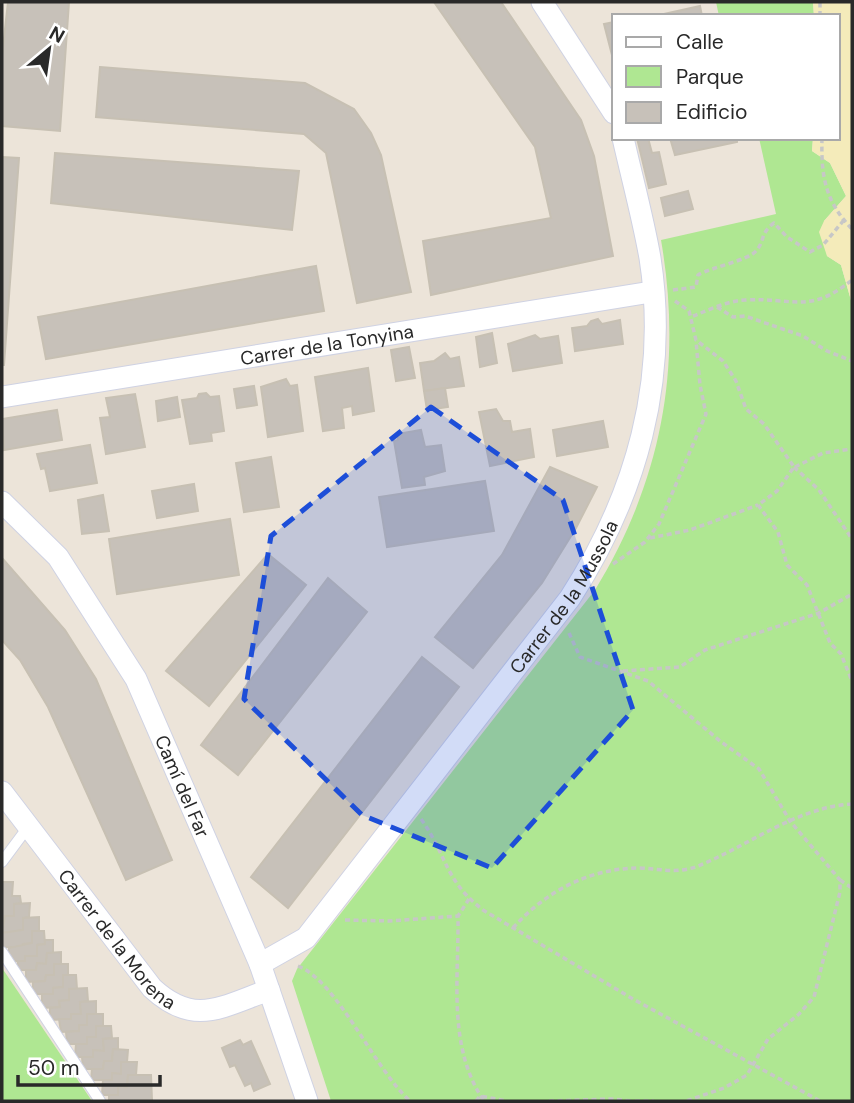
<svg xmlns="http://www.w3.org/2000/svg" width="854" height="1103" font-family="'DM Sans',sans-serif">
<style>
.green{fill:#afe792}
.sand{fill:#f4ebba}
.building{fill:#c7c1b9;stroke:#c7c0b3;stroke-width:2}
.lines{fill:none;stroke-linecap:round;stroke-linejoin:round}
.service-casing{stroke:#cfd2e3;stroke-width:12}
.minor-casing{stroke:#cfd2e3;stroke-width:23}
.path{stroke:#c7c7c7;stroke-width:3.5;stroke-dasharray:5 3.5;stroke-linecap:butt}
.service{stroke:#fff;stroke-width:10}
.minor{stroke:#fff;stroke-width:21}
.marked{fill:#1d4ed8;fill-opacity:0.2;stroke:#1d4ed8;stroke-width:5;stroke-dasharray:14 9;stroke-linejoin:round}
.labels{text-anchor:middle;stroke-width:7;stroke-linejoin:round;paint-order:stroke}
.street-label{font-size:19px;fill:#292929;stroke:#fff}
</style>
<rect width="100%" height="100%" fill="#ece4d9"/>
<g class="green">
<path d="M 716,2 L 813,2 L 814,16 L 719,16 Z"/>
<path d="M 759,138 L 813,138 L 812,151 L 830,163 L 846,196 L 824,221 L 827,256 L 841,265 L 852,304 L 852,1101 L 331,1101 L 292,981 L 297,969 L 595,590 C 662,480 683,367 661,240 L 776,214 Z"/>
<path d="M 2,968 L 92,1101 L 2,1101 Z"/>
</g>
<path class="sand" d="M 813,2 L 852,2 L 852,304 L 841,265 L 827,256 L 819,232 L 824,221 L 846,196 L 830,163 L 812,151 L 813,138 L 838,138 L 838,16 L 814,16 Z"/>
<g class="building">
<path d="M 8,2 L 69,2 L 60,131 L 2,126 L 2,56 Z"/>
<path d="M 434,2 L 501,2 L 581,120 L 594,156 L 613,256 L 431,295 L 423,241 L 551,218 L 535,147 Z"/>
<path d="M 700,6 L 702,16 L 665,16 L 664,14 Z"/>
<path d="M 614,22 L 614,59 L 613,59 L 604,24 Z"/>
<path d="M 100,67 L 305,83 L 354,109 L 371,133 L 381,155 L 411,292 L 357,303 L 326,153 L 304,134 L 96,117 Z"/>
<path d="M 637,138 L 648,138 L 652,153 L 659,152 L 666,184 L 649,188 Z"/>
<path d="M 670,138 L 737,138 L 737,142 L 675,155 Z"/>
<path d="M 55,153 L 299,171 L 292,230 L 51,203 Z"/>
<path d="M 2,157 L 19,158 L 4,365 L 2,365 Z"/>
<path d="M 688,191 L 693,209 L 665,216 L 661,198 Z"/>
<path d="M 316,266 L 324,311 L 46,359 L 38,317 Z"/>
<path d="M 598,319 L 602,324 L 620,320 L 623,344 L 575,351 L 572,328 L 587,326 L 591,321 Z"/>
<path d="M 492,333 L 497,363 L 480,367 L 476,337 Z"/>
<path d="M 535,335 L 540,339 L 558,336 L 562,363 L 513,371 L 508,344 Z"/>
<path d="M 409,347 L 415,378 L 396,381 L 391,350 Z"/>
<path d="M 445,353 L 450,359 L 459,357 L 464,386 L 424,391 L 420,363 L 434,361 Z"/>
<path d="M 368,368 L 374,411 L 353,415 L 352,406 L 342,408 L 344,428 L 323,431 L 315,377 Z"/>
<path d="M 286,379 L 290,386 L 297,385 L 303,431 L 268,437 L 261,387 Z"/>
<path d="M 254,386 L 257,405 L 237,408 L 234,389 Z"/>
<path d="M 445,388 L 448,407 L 427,410 L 424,391 Z"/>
<path d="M 206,393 L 210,397 L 219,396 L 224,431 L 211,433 L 212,441 L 190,444 L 182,400 L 197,398 L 199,394 Z"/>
<path d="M 135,394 L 145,447 L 106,454 L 100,418 L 110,417 L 106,398 Z"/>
<path d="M 177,397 L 180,417 L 158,421 L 156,401 Z"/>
<path d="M 496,409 L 503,421 L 510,421 L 512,432 L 530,429 L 534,457 L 490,466 L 479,412 Z"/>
<path d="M 57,410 L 62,440 L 4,450 L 2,419 Z"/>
<path d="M 603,421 L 608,447 L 557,456 L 553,430 Z"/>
<path d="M 421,430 L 425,447 L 441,445 L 445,471 L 424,477 L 425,485 L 402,488 L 394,441 L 398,440 L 397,434 Z"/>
<path d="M 90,445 L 97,483 L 50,491 L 45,468 L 41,469 L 37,454 Z"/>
<path d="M 271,457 L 279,507 L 244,512 L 236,463 Z"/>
<path d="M 550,467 L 597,487 L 576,528 L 542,583 L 473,668 L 435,637 L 502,555 Z"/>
<path d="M 485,481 L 494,531 L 387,547 L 379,497 Z"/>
<path d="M 194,484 L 198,511 L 157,518 L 152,491 Z"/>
<path d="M 103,495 L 109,531 L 82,534 L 78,500 Z"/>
<path d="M 230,519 L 239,575 L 117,594 L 109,539 Z"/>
<path d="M 268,554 L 306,585 L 209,706 L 166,671 Z"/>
<path d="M 2,558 L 65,630 L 96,679 L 172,860 L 126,880 L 48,707 L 20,660 L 2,640 Z"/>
<path d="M 328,578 L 367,612 L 238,775 L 201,745 Z"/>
<path d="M 422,657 L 459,687 L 288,908 L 251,877 Z"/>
<path d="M 2,882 L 13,882 L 12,896 L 20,896 L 21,903 L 14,904 L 14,916 L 5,916 L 4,922 L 2,921 Z"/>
<path d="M 30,903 L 29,917 L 23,918 L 23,930 L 2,933 L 5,916 L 14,916 L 14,904 Z"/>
<path d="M 39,917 L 39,931 L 32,931 L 32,943 L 23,944 L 22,947 L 2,947 L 2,933 L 23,930 L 23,918 Z"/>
<path d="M 32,931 L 44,931 L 45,944 L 37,945 L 37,956 L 25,956 L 25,961 L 9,961 L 9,948 L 32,943 Z"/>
<path d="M 45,940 L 53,940 L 53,953 L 47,953 L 46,964 L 37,963 L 36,970 L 17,970 L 18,961 L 25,961 L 25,956 L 37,956 L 37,945 L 45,944 Z"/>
<path d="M 61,952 L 61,964 L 54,964 L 54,975 L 46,975 L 45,981 L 26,982 L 26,970 L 36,970 L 37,963 L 46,964 L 47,953 Z"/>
<path d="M 54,964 L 68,964 L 68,975 L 63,975 L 63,987 L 53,988 L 53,994 L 33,994 L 33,982 L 45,981 L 46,975 L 54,975 Z"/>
<path d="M 63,975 L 76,975 L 77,989 L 69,989 L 69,1000 L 59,1001 L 60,1007 L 42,1008 L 42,994 L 53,994 L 53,988 L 63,987 Z"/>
<path d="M 87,988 L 88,1001 L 80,1002 L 81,1014 L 71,1014 L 71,1019 L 50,1020 L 50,1008 L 60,1007 L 59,1001 L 69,1000 L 69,989 Z"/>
<path d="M 96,1001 L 96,1014 L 87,1014 L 87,1025 L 79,1025 L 79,1031 L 61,1032 L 59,1019 L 71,1019 L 71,1014 L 81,1014 L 80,1002 Z"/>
<path d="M 87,1014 L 103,1014 L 103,1026 L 96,1026 L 96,1037 L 87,1037 L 87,1044 L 67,1044 L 66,1032 L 79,1031 L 79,1025 L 87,1025 Z"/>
<path d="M 96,1026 L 111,1026 L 112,1038 L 103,1039 L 104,1051 L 93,1050 L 93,1057 L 75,1057 L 76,1044 L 87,1044 L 87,1037 L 96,1037 Z"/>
<path d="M 118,1038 L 118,1049 L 113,1049 L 112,1061 L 104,1061 L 103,1069 L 83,1069 L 82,1057 L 93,1057 L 93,1050 L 104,1051 L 103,1039 Z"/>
<path d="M 240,1040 L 243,1045 L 251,1041 L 270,1084 L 254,1091 L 251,1083 L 245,1086 L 235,1065 L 230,1067 L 222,1048 Z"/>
<path d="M 113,1049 L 128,1050 L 127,1062 L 121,1062 L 121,1074 L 112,1073 L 112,1080 L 91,1080 L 92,1069 L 103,1069 L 104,1061 L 112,1061 Z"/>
<path d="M 121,1062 L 137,1062 L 136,1075 L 128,1075 L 127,1087 L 118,1086 L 118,1095 L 102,1095 L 103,1080 L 112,1080 L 112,1073 L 121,1074 Z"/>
<path d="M 128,1075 L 151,1075 L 152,1100 L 109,1101 L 109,1095 L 118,1095 L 118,1086 L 127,1087 Z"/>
</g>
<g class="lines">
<g class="service-casing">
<g id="service">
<path d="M 2,862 L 28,827"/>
<path d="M 2,952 L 100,1101"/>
</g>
</g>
<g class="minor-casing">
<g id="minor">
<path d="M 542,2 L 614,113"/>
<path id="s1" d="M 2,397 L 651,292"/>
<path id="s2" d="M 2,502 L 58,557 L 136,679 L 260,964 L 307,1101"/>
<path id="s3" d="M 2,792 L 152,988 C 194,1027 221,1007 269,990"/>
<path id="s4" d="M 260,964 L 306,938 L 570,598 C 636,496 669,380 650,258 C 643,218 632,178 623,138"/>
</g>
</g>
<g class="path">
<path d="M 820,16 L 820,2"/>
<path d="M 822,138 C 821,176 825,201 852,229"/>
<path d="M 673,290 L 696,287 L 698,275 C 712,267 749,260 756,251 C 765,241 760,233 774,223 L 787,237 L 810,252 L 823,245 L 844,220"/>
<path d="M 675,301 L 689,311 L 696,340 L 723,361 L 736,381 L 746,409 L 764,424 L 794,467 L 777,491 L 758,505 L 778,532 L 787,565 L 807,585 L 830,643 L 841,654 L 852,681"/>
<path d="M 717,307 L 733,317 L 745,316 L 803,336 L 827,351 L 852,361"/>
<path d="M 693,316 C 709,310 727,301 745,300 C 792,297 809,315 852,280"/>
<path d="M 794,467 L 819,490 L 852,539"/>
<path d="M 795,467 L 823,453 L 852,449"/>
<path d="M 650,538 L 690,530 L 758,505"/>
<path d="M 613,564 L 645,542 L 659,524 L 706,414 L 700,385 L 696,341"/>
<path d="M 569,633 L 580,657 L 648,681 L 720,741 L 759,769 L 790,821 L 840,880 L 840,892 L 814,997 L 799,1014 L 768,1039 L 747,1075 L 724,1088 L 686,1101"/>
<path d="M 623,671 L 680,667 L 705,650 L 819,613 L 852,594"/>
<path d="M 421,819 C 447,855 444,880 483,910 L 633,999 L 820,1101"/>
<path d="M 840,880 L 852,888"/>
<path d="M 469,899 L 458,916 C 459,978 447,1047 484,1101"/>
<path d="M 345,920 L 390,921 L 458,916"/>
<path d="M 513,928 C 546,891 590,868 640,868 C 661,869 678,874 698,866 C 748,846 797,807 852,804"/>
<path d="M 298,966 C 338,982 373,1067 410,1101"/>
<path d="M 476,1101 L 480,1096 L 507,1101"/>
<path d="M 549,1101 L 611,1099 L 632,1101"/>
<path d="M 635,1101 L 654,1101"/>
</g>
<use href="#service" class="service"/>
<use href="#minor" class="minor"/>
</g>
<path class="marked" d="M 431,407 L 563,500 L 633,710 L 492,868 L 362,815 L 244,699 L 271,536 Z"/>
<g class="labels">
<g class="street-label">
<text dy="7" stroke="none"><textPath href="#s1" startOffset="329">Carrer de la Tonyina</textPath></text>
<text dy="7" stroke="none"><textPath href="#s4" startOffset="481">Carrer de la Mussola</textPath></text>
<text dy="7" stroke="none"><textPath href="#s2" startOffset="340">Camí del Far</textPath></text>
<text dy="7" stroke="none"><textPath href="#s3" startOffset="187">Carrer de la Morena</textPath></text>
</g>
</g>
<rect width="854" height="1103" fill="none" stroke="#292929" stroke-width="7"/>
<rect x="612" y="14" width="228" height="126" fill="#ffffff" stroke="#a9a9a9" stroke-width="2"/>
<rect x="626" y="37" width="35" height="10" fill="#ffffff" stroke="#a9a9a9" stroke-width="2"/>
<text x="676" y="49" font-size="21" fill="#292929">Calle</text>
<rect x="626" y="66" width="35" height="21" fill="#afe792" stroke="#a9a9a9" stroke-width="2"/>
<text x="676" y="84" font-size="21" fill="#292929">Parque</text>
<rect x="626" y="102" width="35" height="21" fill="#c7c1b9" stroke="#a9a9a9" stroke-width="2"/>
<text x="676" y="119" font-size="21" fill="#292929">Edificio</text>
<g transform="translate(49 49) rotate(29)" stroke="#ffffff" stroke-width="5" paint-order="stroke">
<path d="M0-5L12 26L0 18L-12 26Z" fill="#292929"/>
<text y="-10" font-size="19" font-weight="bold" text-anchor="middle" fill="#292929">N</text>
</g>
<path d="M18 1075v10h142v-10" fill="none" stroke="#292929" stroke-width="3.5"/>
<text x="28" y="1075" font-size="21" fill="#292929" stroke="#ffffff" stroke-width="5" paint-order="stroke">50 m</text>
</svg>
